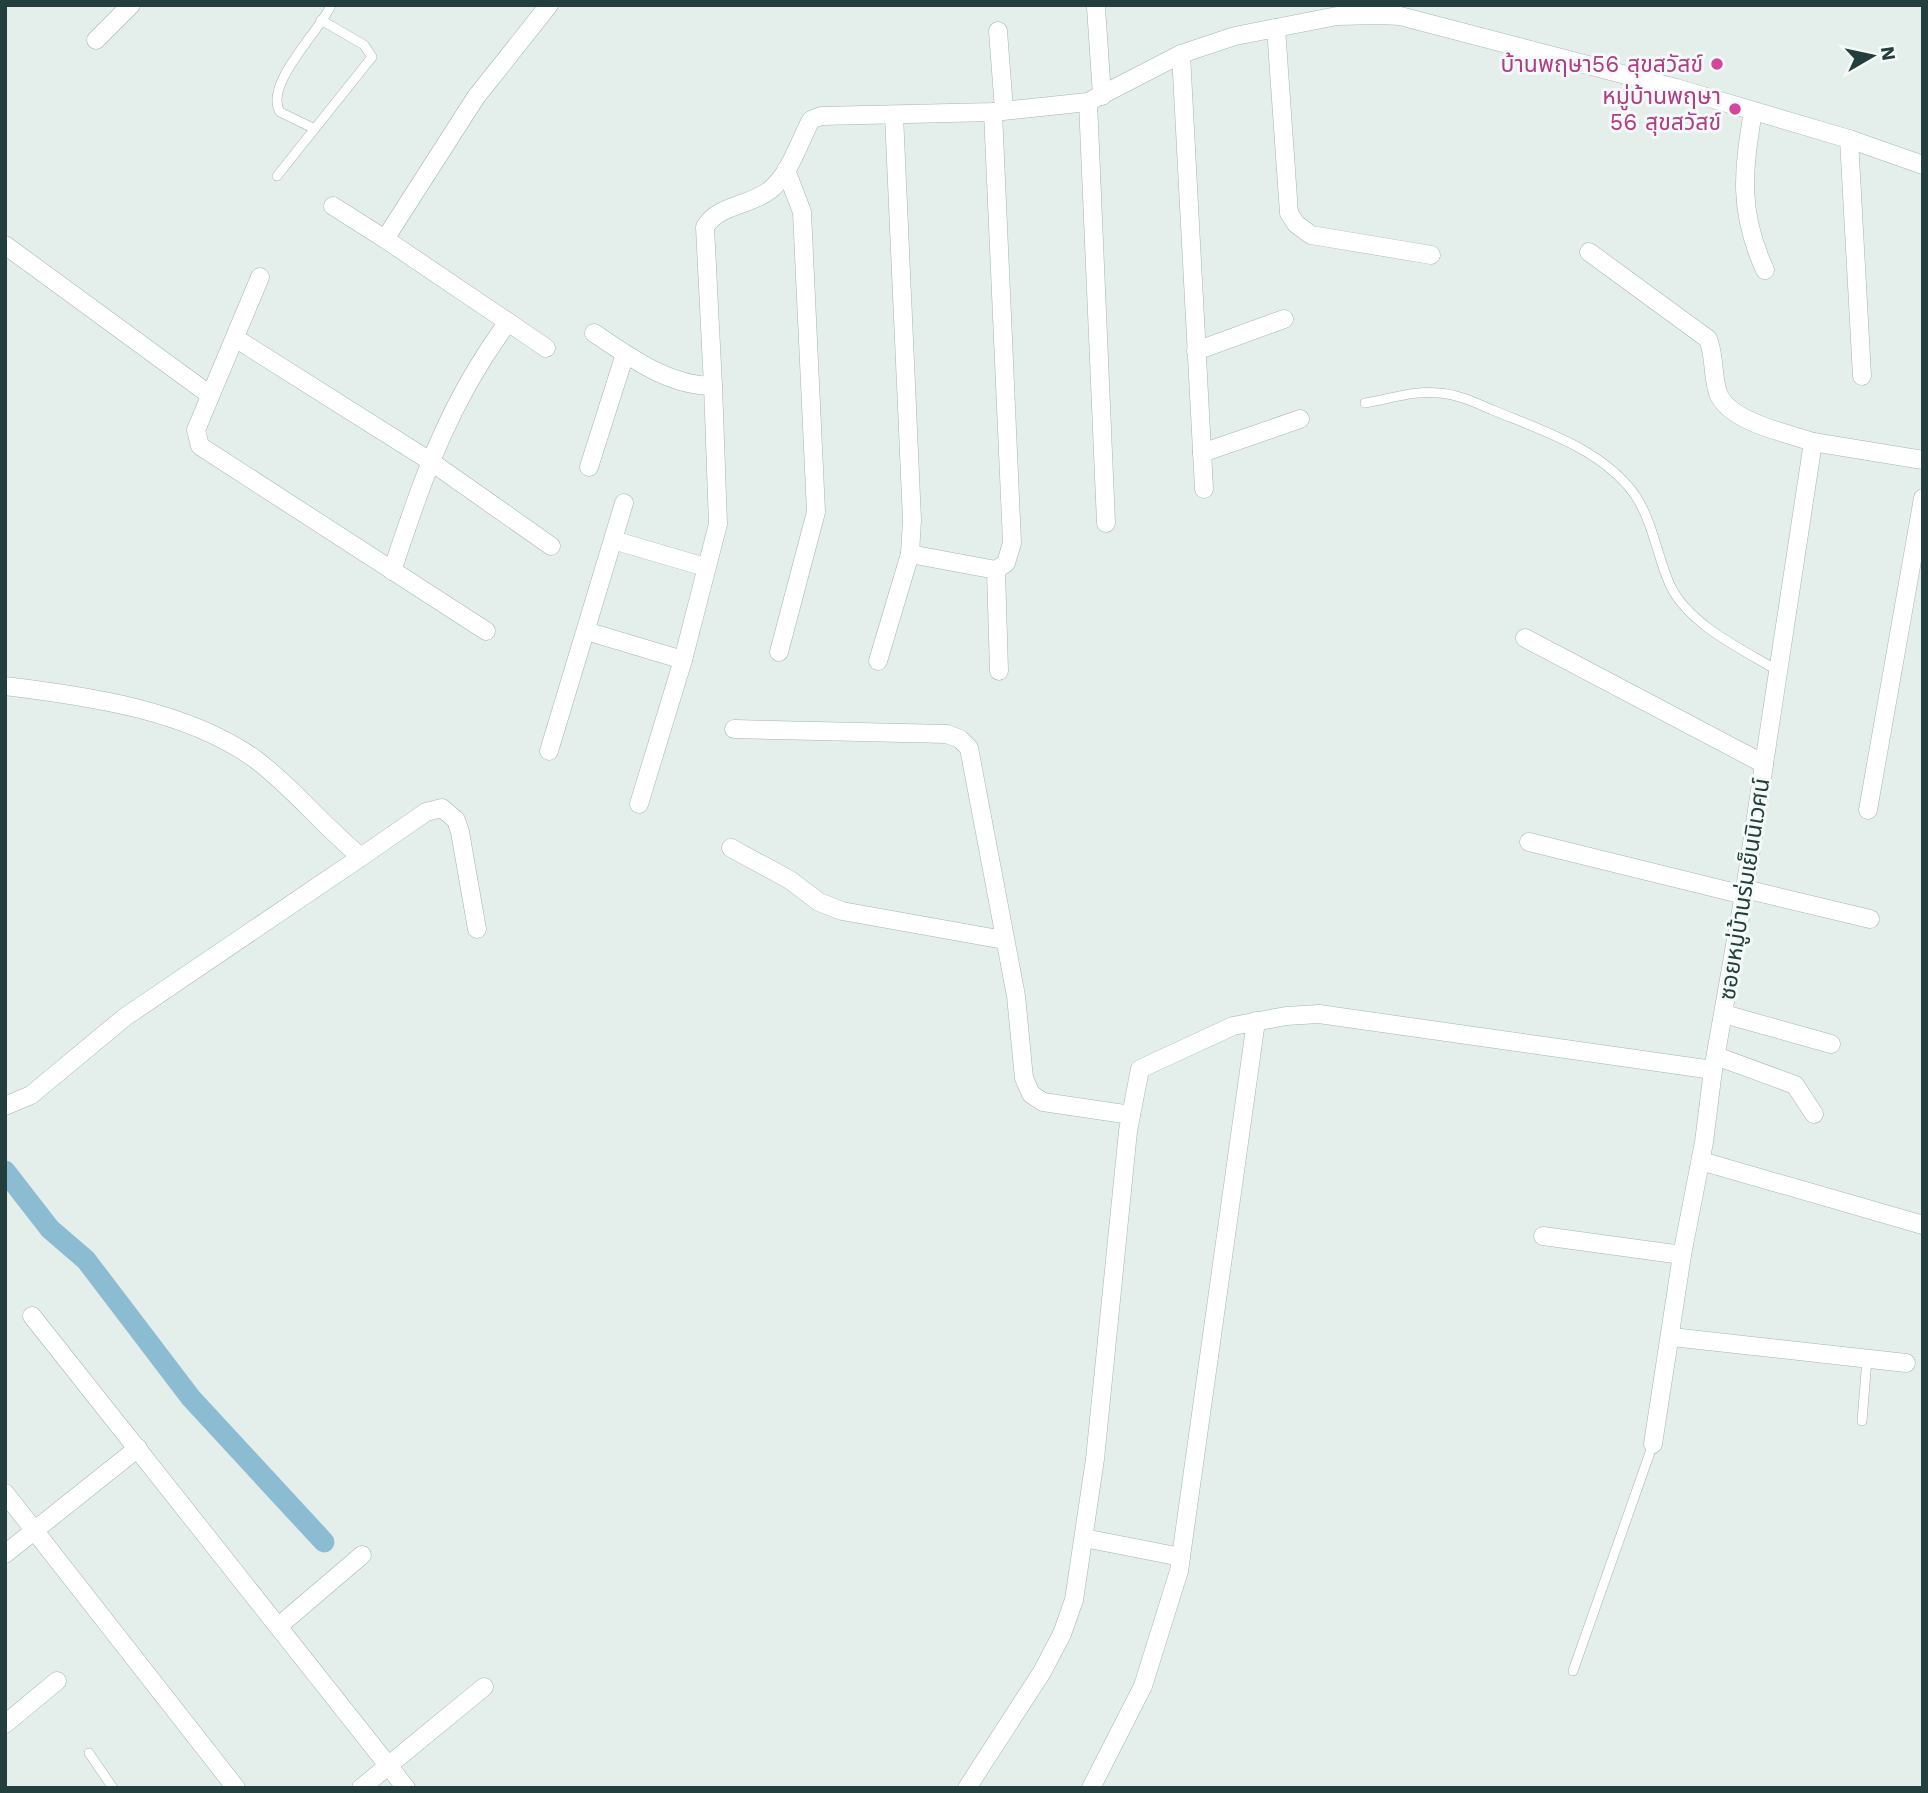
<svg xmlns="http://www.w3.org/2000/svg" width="1928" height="1793" font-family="'Work Sans','Noto Sans Thai',sans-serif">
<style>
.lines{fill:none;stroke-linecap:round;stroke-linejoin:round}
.canal{stroke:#8cbcd2;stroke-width:21}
.lane-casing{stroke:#a6b6b3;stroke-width:10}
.street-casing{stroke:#a6b6b3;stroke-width:19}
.lane{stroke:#fff;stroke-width:9}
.street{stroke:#fff;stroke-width:18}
.hotel-dot{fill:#d1479c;stroke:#f5faf8;stroke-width:2.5}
.labels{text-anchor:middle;stroke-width:6;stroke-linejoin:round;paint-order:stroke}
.hotel-label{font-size:23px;fill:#b23c85;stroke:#f5faf8;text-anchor:end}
.street-label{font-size:23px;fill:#233f3d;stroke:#f5faf8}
</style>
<rect width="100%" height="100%" fill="#e4eeeb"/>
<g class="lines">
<path class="canal" d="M 5,1171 L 50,1229 L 86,1260 L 191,1398 L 324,1542"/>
<g class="lane-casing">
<g id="lane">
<path d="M 313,128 L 280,112 C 263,84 322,29 331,5"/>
<path d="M 277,176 L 372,57 L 364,45 L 321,20"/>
<path d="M 1365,403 C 1389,399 1415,390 1439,393 C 1458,394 1478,404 1495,411 C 1544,431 1603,450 1635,495 C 1653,522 1657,556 1670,585 C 1689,625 1742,649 1778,671"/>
<path d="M 1862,1421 L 1867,1359"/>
<path d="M 1573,1671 L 1653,1444"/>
<path d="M 89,1753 L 113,1788"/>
</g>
</g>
<g class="street-casing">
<g id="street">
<path d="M 1096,7 L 1102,96"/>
<path d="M 1276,28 L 1289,213 L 1296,224 L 1311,235 L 1431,255"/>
<path d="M 998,31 L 1004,110"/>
<path d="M 96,40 L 131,5"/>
<path d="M 1181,54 L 1204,489"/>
<path d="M 1088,102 L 1106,523"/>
<path d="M 1753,111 C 1743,172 1738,211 1765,270"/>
<path d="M 894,115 L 912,520 L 910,554 L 996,570 L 1006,563 L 1012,543 L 993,112"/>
<path d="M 1849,139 L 1862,376"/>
<path d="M 333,206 L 385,239"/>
<path d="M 5,245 L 210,395"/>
<path d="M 1589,252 L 1708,339 C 1715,356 1712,375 1718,393 C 1729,422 1787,433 1813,442"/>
<path d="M 260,277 L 196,430 L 200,446 L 486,631"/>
<path d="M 508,322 L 546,348"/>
<path d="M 594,333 C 630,357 668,386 713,386 L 705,227 C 719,204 750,206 770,190 C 790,174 799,142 811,120 L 821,116 L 993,112 L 1088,102 L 1181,54 L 1235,36 L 1337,16 L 1379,15 L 1400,16 L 1676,88 L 1849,139 L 1923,165"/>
<path d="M 235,338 L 430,461 L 551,546"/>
<path d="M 1196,351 L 1284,319"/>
<path d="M 1202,453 L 1300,419"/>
<path d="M 589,467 L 625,354"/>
<path d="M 613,540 L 705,567"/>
<path d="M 996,570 L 999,671"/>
<path d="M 392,571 C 424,476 447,405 508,322 L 385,239 L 476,97 L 549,5"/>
<path d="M 586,631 L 683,660 L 718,524 L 713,386"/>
<path d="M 1525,638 L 1764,764"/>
<path d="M 779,652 L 816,512 L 802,212 L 786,170"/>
<path d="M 878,661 L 910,554"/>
<path d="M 5,686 C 87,696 187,710 255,759 C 293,787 324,827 361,857 L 426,812 L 442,808 L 456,820 L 460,832 L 477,929"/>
<path d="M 734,729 L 947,734 L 960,739 L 969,748 L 1016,996 L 1024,1078 L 1031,1094 L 1043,1102 L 1131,1115"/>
<path d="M 549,751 L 624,503"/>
<path d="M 639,804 L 683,660"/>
<path d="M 1868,810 L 1923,498"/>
<path d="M 1529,842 L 1744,895"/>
<path d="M 731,848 L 790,880 L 819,902 L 842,911 L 1004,940"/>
<path d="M 1745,889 L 1870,919"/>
<path d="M 1724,1014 L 1831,1044"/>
<path d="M 1716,1056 L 1795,1085 L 1814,1114"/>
<path d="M 5,1106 L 31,1095 L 125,1017 L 361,857"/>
<path d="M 1701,1161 L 1923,1225"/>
<path d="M 1543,1236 L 1682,1255"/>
<path d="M 32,1316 L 406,1788"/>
<path d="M 1672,1337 L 1906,1363"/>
<path d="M 1653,1444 L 1682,1255 L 1704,1142 L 1713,1070 L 1745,889 L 1813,442 L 1923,460"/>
<path d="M 5,1493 L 236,1788"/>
<path d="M 1084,1538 L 1181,1557"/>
<path d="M 5,1554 L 138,1448"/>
<path d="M 280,1625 L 362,1555"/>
<path d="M 5,1724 L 57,1681"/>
<path d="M 361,1788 L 484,1687"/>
<path d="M 967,1788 L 1042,1672 L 1062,1634 L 1074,1600 L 1095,1459 L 1128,1131 L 1140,1069 L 1233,1026 L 1286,1016 L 1319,1014 L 1713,1070"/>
<path d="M 1091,1788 L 1143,1686 L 1179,1571 L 1256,1021"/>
</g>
</g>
<use href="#lane" class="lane"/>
<use href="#street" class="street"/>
</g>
<g class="hotel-dot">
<circle cx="1717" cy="64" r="7"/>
<circle cx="1735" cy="109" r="7"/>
</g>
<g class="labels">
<g class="hotel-label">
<text x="1703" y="72">บ้านพฤษา56 สุขสวัสข์</text>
<text x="1721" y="104">หมู่บ้านพฤษา<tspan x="1721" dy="26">56 สุขสวัสข์</tspan></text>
</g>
<g class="street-label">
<text transform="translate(1744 889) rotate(-81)" y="8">ซอยหมู่บ้านร่มเย็นนิเวศน์</text>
</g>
</g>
<rect width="1928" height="1793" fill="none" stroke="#233f3d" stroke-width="14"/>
<g transform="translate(1872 56) rotate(81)" stroke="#f5faf8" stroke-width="5" paint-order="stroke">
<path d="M0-5L12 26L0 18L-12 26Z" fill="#233f3d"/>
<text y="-10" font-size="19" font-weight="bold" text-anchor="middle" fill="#233f3d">N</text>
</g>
</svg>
